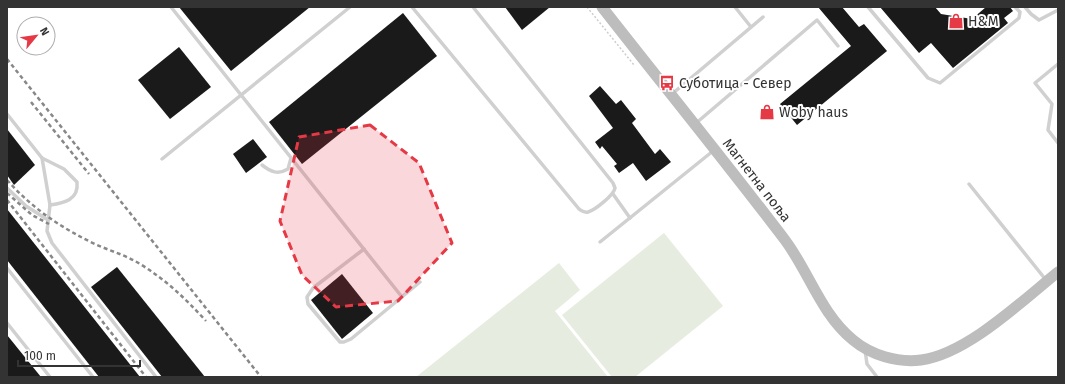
<svg xmlns="http://www.w3.org/2000/svg" width="1065" height="384" font-family="'Fira Sans',sans-serif">
<style>
.green{fill:#e6ecdf}
.building{fill:#1a1a1a}
.lines{fill:none;stroke-linecap:round;stroke-linejoin:round}
.path{stroke:#cdcdcd;stroke-width:1.5;stroke-dasharray:2 2;stroke-linecap:butt}
.lane{stroke:#d0d0d0;stroke-width:3.5}
.secondary{stroke:#bdbdbd;stroke-width:11}
.rail{stroke:#888;stroke-width:2.5;stroke-dasharray:4 3;stroke-linecap:butt}
.marked{fill:#e63946;fill-opacity:0.2;stroke:#e63946;stroke-width:3;stroke-dasharray:8 5;stroke-linejoin:round}
.labels{text-anchor:middle;stroke-width:4;stroke-linejoin:round;paint-order:stroke}
.poi-label{font-size:14px;fill:#333;stroke:#fff;text-anchor:start}
.street-label{font-size:14px;fill:#333;stroke:#fff}
</style>
<rect width="100%" height="100%" fill="#fff"/>
<g class="green">
<path d="M 664,233 L 723,306 L 635,377 L 612,377 L 562,315 Z"/>
<path d="M 559,263 L 580,290 L 555,311 L 608,377 L 416,377 Z"/>
</g>
<g class="building">
<path d="M 179,7 L 310,7 L 231,71 Z"/>
<path d="M 505,7 L 550,7 L 522,30 Z"/>
<path d="M 818,7 L 842,7 L 859,27 L 864,24 L 887,51 L 797,125 L 780,104 L 851,46 Z"/>
<path d="M 880,7 L 935,7 L 941,14 L 972,19 L 986,7 L 1010,7 L 1013,11 L 1004,18 L 1008,23 L 953,68 L 931,43 L 919,53 Z"/>
<path d="M 403,13 L 437,56 L 302,164 L 269,122 Z"/>
<path d="M 179,47 L 211,87 L 170,119 L 138,80 Z"/>
<path d="M 600,86 L 616,104 L 621,100 L 636,119 L 632,123 L 655,154 L 660,149 L 671,162 L 646,181 L 633,163 L 619,173 L 614,166 L 617,164 L 602,146 L 600,149 L 595,142 L 613,128 L 589,96 Z"/>
<path d="M 7,129 L 35,165 L 14,185 L 7,175 Z"/>
<path d="M 253,139 L 267,157 L 246,173 L 233,154 Z"/>
<path d="M 7,209 L 140,377 L 99,377 L 7,260 Z"/>
<path d="M 117,267 L 205,377 L 162,377 L 91,287 Z"/>
<path d="M 342,274 L 373,313 L 342,339 L 311,300 Z"/>
<path d="M 7,335 L 41,377 L 7,377 Z"/>
</g>
<g class="lines">
<path class="path" d="M 587,7 L 634,65"/>
<g class="lane">
<path d="M 171,7 L 402,297"/>
<path d="M 412,7 L 579,209 C 582,211 584,213 588,212 C 595,210 614,195 615,188 L 613,183 L 473,7"/>
<path d="M 735,7 L 751,27"/>
<path d="M 868,7 L 928,78 L 940,83 L 1019,18 L 1020,12 L 1015,7"/>
<path d="M 1025,7 L 1031,14 L 1039,20 L 1058,10"/>
<path d="M 1058,64 L 1035,83 L 1052,104 L 1048,130 L 1058,143"/>
<path d="M 672,94 L 763,17"/>
<path d="M 7,114 L 42,158 L 50,205 L 47,231 L 52,243 L 156,377"/>
<path d="M 695,124 L 817,20 L 838,46"/>
<path d="M 42,158 L 64,169 L 77,182 C 79,200 64,203 50,205"/>
<path d="M 162,159 L 350,7"/>
<path d="M 262,165 C 271,172 278,175 288,169 L 291,158"/>
<path d="M 969,184 L 1046,280"/>
<path d="M 7,188 L 26,206 L 48,220"/>
<path d="M 613,194 L 630,218"/>
<path d="M 600,242 L 713,151"/>
<path d="M 364,249 L 313,288 L 307,297 L 308,304 L 340,342 L 344,342 L 351,339 L 420,282"/>
<path d="M 7,268 L 93,377"/>
<path d="M 7,323 L 50,377"/>
<path d="M 865,350 L 867,364 L 877,377"/>
</g>
<path class="secondary" d="M 602,7 C 663,85 725,161 785,240 C 809,272 821,314 853,340 C 871,355 897,363 921,360 C 967,354 1022,301 1058,272"/>
<g class="rail">
<path d="M 7,59 L 261,377"/>
<path d="M 31,102 L 89,174"/>
<path d="M 7,180 C 32,208 61,228 95,244 C 110,251 126,255 140,264 C 166,280 185,298 206,321"/>
<path d="M 7,193 L 32,215 L 49,224"/>
<path d="M 7,200 L 146,377"/>
</g>
</g>
<path class="marked" d="M 370,125 L 419,163 L 452,243 L 398,301 L 336,307 L 302,275 L 280,221 L 299,137 Z"/>
<defs>
<g id="shop-bare" transform="scale(1.2)"><path d="M-5-2.5h2.3a2.7 3.5 0 0 1 5.4 0H5L5.5 6h-11ZM-1.5-2.5h3a1.5 2.3 0 0 0-3 0Z" fill="#e63946" stroke="#fff" stroke-width="2.5" paint-order="stroke"/></g>
<g id="bus-bare" transform="scale(1.2)"><path d="M-5-6H5V4H4V6H2V4H-2V6H-4V4H-5ZM-3.5-4V0h7V-4ZM-3.5 1.2v1.5H-2V1.2ZM2 1.2v1.5H3.5V1.2Z" fill="#e63946" stroke="#fff" stroke-width="2.5" paint-order="stroke"/></g>
</defs>
<g fill-rule="evenodd">
<use href="#shop-bare" x="956" y="21"/>
<use href="#bus-bare" x="667" y="83"/>
<use href="#shop-bare" x="767" y="112"/>
</g>
<g class="labels">
<g class="poi-label">
<text x="968" y="26">H&amp;M</text>
<text x="679" y="88">Суботица - Север</text>
<text x="779" y="117">Woby haus</text>
</g>
<g class="street-label">
<text transform="translate(757 180) rotate(52)" y="5">Магнетна поља</text>
</g>
</g>
<rect width="1065" height="384" fill="none" stroke="#333333" stroke-width="16"/>
<g transform="translate(36 36) rotate(61)"><circle r="19" fill="#ffffff" stroke="#adadad"/>
<path d="M0-3L7 15L0 10L-7 15Z" fill="#e63946"/>
<text y="-6" font-size="11" font-weight="bold" text-anchor="middle" fill="#333333">N</text>
</g>
<path d="M18 360v6h122v-6" fill="none" stroke="#333333" stroke-width="2"/>
<text x="24" y="360" font-size="12" fill="#333333" stroke="#ffffff" stroke-width="3" paint-order="stroke">100 m</text>
</svg>
